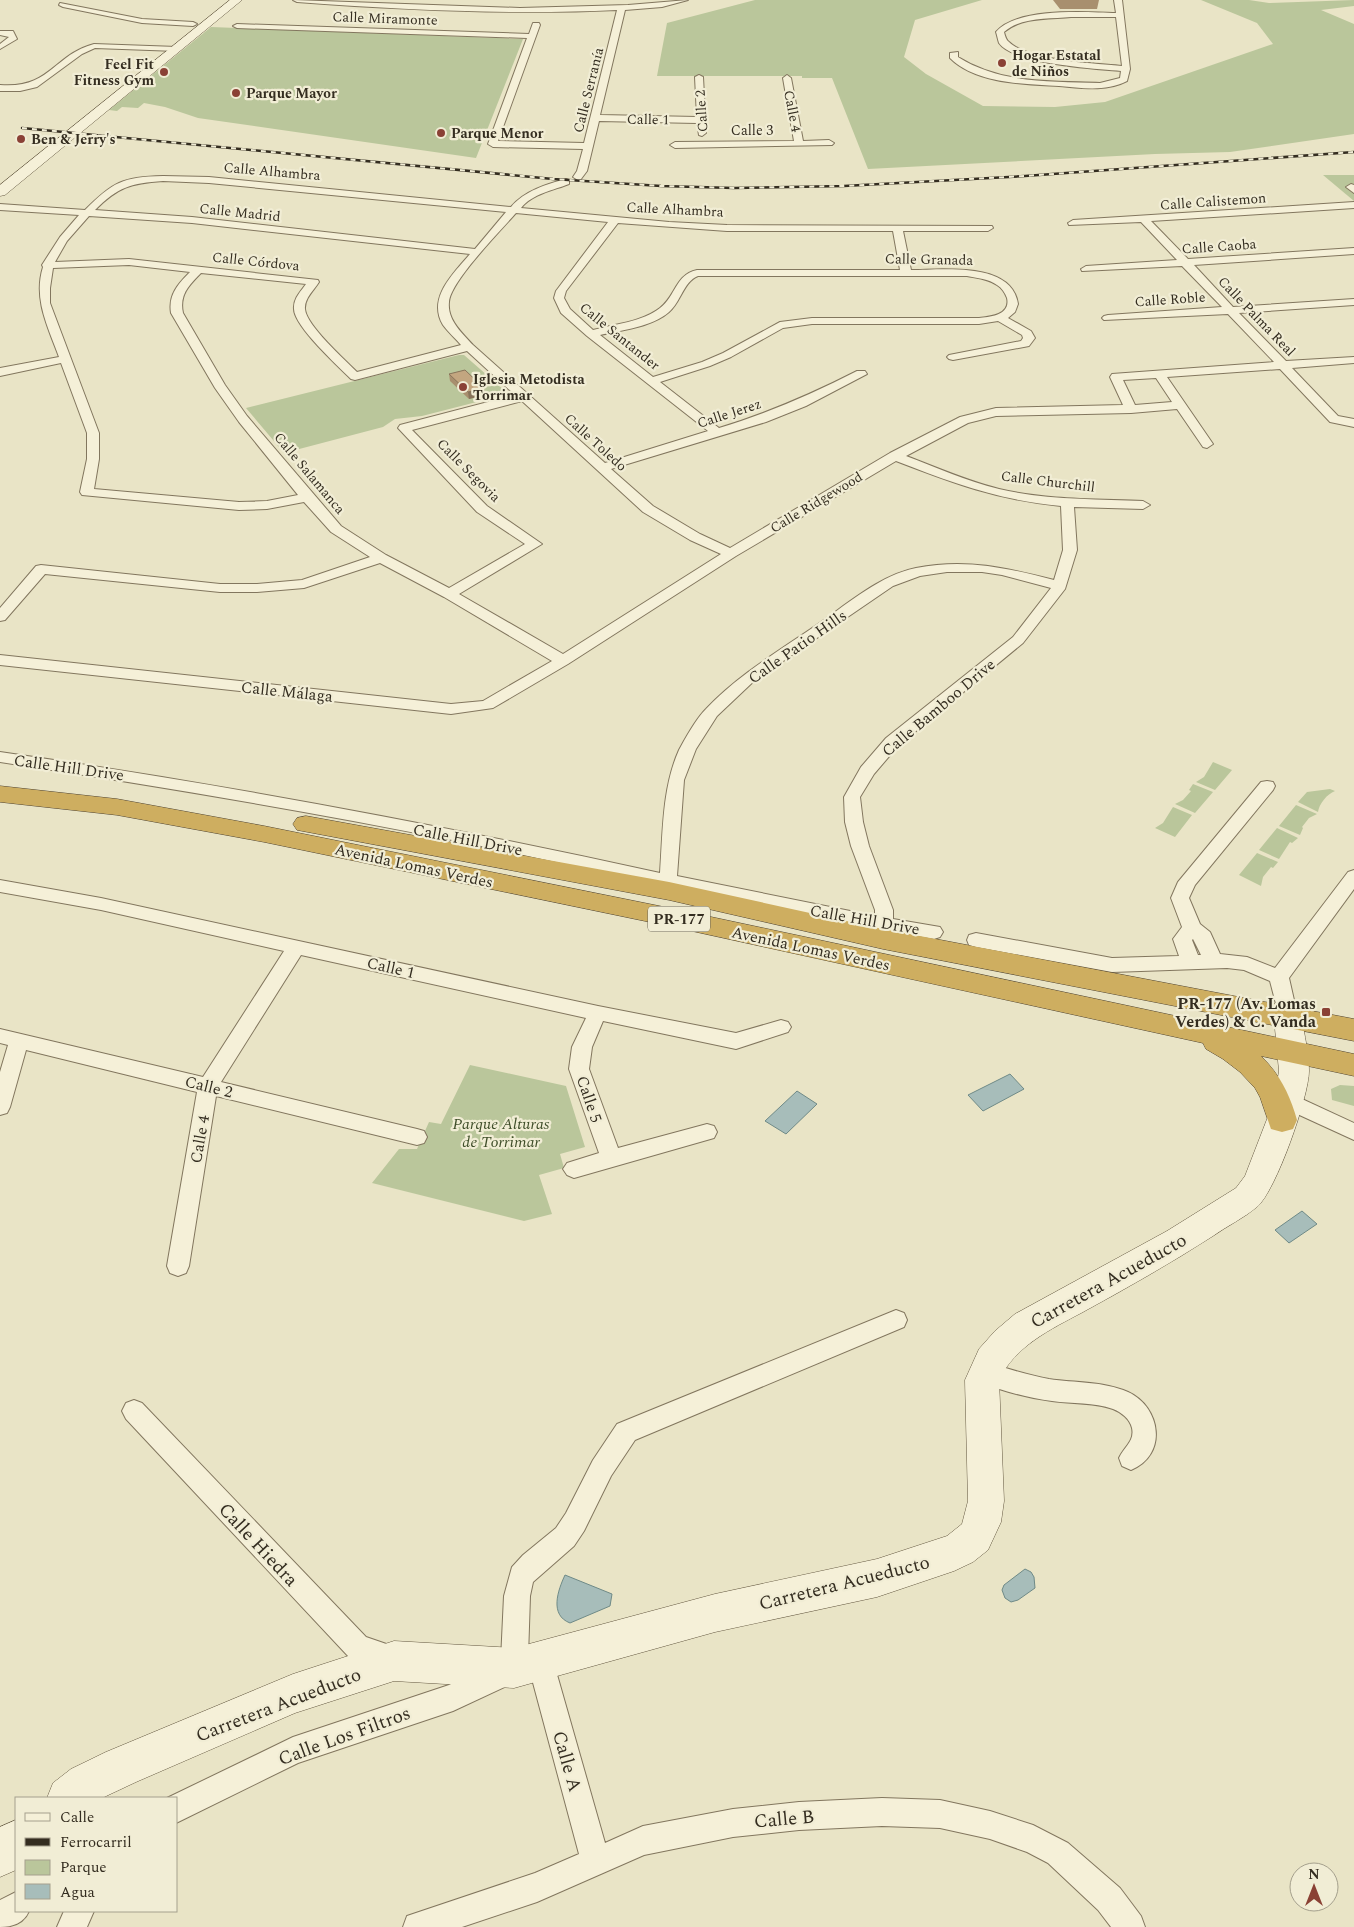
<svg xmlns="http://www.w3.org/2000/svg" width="1354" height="1927" font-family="Spectral,serif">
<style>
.green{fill:#bac69b}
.water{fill:#a7bdba;stroke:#6f8a87}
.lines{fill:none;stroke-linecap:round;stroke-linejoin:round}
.street-casing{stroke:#82765e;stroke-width:2}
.secondary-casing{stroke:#645841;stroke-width:1}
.highway-casing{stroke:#504431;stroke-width:1}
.street{fill:#f5f0d8;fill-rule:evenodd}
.secondary{fill:#f5f0d8;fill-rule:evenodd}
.highway{fill:#ceae60;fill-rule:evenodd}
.rail-casing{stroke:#342d20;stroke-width:2.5}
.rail{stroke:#f1edd5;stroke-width:2;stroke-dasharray:5;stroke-linecap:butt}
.wall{fill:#a88f6e}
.shaded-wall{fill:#88745a}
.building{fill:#c3a680;stroke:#88745a}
.poi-dot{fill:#8a4135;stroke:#f1edd5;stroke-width:2}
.labels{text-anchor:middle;stroke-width:4.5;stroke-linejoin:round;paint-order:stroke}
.far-street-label{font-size:14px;fill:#342d20;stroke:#f1edd5}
.far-poi-label{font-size:14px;font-weight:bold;fill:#342d20;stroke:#f1edd5;text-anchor:start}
.shield{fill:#f1edd5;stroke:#6d6756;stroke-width:1}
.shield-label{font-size:15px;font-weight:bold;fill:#342d20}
.street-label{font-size:16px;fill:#342d20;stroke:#f1edd5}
.poi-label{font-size:16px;font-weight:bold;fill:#342d20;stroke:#f1edd5;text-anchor:end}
.park-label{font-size:16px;font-style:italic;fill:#3f4e29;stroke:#f1edd5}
.near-street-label{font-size:19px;fill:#342d20;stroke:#f1edd5}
</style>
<rect width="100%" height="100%" fill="#e9e4c6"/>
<g class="green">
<path d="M 755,0 L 982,0 L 915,20 L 904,57 L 926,74 L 983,106 L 1055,107 L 1105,102 L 1273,44 L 1257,23 L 1201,0 L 1249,0 L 1269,3 L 1354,0 L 1354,6 L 1321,10 L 1354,24 L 1354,134 L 1230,152 L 1155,154 L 868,169 L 832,78 L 802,78 L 802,76 L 657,76 L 667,23 Z"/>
<path d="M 211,27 L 523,39 L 476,158 L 198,118 L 165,107 L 144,103 L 138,108 L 122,107 L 117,111 L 109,110 Z"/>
<path d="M 1323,175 L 1354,175 L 1354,201 Z"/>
<path d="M 459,355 L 464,355 L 504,390 L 506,393 L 504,395 L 422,416 L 395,419 L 383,427 L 284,453 L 246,408 Z"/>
<path d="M 1213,762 L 1232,770 L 1215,790 L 1196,782 L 1204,777 Z"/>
<path d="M 1193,784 L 1213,792 L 1195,813 L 1175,804 L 1183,800 L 1191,791 L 1189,790 Z"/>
<path d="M 1330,789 L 1335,791 C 1327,794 1319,804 1318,812 L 1298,802 L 1307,792 Z"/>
<path d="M 1296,805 L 1317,814 L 1309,818 L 1302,827 L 1303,828 L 1300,835 L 1279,826 Z"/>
<path d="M 1173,807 L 1192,815 L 1175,837 L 1155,828 L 1163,823 Z"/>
<path d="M 1277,828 L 1298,838 L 1292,843 L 1290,842 L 1279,859 L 1259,850 Z"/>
<path d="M 1257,853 L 1278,862 L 1273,868 L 1271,867 L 1263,877 L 1261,886 L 1239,875 Z"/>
<path d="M 470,1065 L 566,1086 L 585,1147 L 560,1154 L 564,1168 L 539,1175 L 552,1214 L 524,1221 L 372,1183 L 399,1149 L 417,1149 L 429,1122 L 441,1124 Z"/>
<path d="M 1340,1085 L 1354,1086 L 1354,1106 L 1332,1100 L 1331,1089 Z"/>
</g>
<g class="water">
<path d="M 1010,1074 L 1024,1089 L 983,1111 L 968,1095 Z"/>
<path d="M 797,1091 L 817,1104 L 786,1134 L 765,1121 Z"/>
<path d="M 1302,1211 L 1317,1224 L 1289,1243 L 1275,1230 Z"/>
<path d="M 1025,1569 L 1031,1572 L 1034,1577 L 1035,1588 L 1018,1600 L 1011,1602 L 1005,1598 L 1002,1590 L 1004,1585 Z"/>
<path d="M 565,1575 L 612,1594 L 610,1606 L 570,1623 C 549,1615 558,1590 565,1575 Z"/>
</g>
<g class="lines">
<g class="street-casing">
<g id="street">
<path d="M 293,0 L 520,8 L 628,5 L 688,0 L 662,7 L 625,10 L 600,115 L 697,117 L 695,77 L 699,75 L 703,77 L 706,133 L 702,136 L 699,135 L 697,123 L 599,121 L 587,171 L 581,179 L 578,180 L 573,177 L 577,171 L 583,149 L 493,147 L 488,144 L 527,38 L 237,28 L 233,26 L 237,24 L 529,34 L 533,23 L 539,23 L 540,25 L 498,141 L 584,143 L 617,10 C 510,15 404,10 297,2 Z"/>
<path d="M 1114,0 L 1122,0 L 1130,69 L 1127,81 C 1106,92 1082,88 1059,86 C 1025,84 976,84 950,58 L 950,53 L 958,52 L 958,57 C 1001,84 1050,81 1100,83 L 1120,78 L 1121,71 C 1096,69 1013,64 999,43 C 998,40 997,35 996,32 C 1017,7 1085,12 1116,13 ZM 1071,17 L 1116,17 L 1122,66 C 1094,63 1028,61 1009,42 C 1006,40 1005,36 1004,32 C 1021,17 1049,19 1071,17 Z"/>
<path d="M 60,3 L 142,19 L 193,22 L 197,24 L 193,26 L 142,23 L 63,7 L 59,5 Z"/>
<path d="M 0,31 L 13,31 L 17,39 L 0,49 L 0,44 L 9,37 L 0,35 Z"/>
<path d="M 94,44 L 177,47 L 181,49 L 177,51 L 95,48 L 82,54 L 37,87 L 20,91 L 0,91 L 0,85 C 51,89 53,55 94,44 Z"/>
<path d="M 787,75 L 791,78 L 803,141 L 829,140 L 834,143 L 832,145 L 675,148 L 670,145 L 675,142 L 794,141 L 783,78 Z"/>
<path d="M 163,176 L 209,177 L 511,207 C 524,191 547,184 566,179 L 569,180 L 569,184 C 554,190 532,194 521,208 L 669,222 L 727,225 L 992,226 L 993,228 L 988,231 L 903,231 L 911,270 C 942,270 1012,261 1018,304 L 1015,312 L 1008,318 L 1031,331 L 1035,338 L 1029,346 L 953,360 L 949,359 L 947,357 L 949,355 L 1021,341 L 1023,338 L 1022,335 L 998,321 L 979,324 L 812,324 L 783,328 L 731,357 L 710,366 L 660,382 L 719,428 C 768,413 812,394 857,371 L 865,371 L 867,374 L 806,406 L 766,422 L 611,469 L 653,506 L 700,534 L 730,548 L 890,453 L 960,417 L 996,408 L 1123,405 L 1110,377 L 1112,374 L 1274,362 L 1228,314 L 1104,320 L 1102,318 L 1104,316 L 1108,315 L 1222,307 L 1182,266 L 1082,271 L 1081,269 L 1086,266 L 1177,260 L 1141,222 L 1069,225 L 1068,223 L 1073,220 L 1354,202 L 1354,208 L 1151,221 L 1188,259 L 1354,248 L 1354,254 L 1194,265 L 1233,307 L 1354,299 L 1354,305 L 1239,313 L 1286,361 L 1354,357 L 1354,363 L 1292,368 L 1338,416 L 1354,419 L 1354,427 L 1330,422 L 1280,369 L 1167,377 L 1213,444 L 1207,448 L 1203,447 L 1177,409 L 1131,413 L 996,416 L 968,423 L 906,456 C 936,467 966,481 999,489 C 1046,500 1095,499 1143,501 L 1150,505 L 1143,509 L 1074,507 L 1077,550 L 1065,589 L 1023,643 L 898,746 L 874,774 L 860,797 L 863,822 L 869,846 L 893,910 L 893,919 L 940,927 L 943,932 L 940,937 L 934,939 C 772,912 613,873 452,840 C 302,810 151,785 0,762 L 0,752 C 222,784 441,825 660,873 C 663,832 662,788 679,750 C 686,737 696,719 706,709 C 739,674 782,649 821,622 C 850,602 881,575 916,568 C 966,558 1007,568 1054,580 L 1063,550 L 1061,506 C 998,500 953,483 896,461 L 736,556 L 568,664 L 493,708 L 451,714 L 0,665 L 0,655 L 451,704 L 483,701 L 552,661 L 444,597 L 380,563 L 304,588 L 257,592 L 220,592 L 45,574 L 5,620 L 0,621 L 0,608 L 36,566 L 41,565 L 220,584 L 257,584 L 302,580 L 370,557 L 331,532 L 304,502 L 267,509 L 239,510 L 82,495 L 80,492 L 87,459 L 87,433 L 61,363 L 0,376 L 0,368 L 59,357 C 48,327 33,299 43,267 L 42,265 L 60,237 L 79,215 L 0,210 L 0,204 L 85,210 C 113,182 122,177 163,176 ZM 163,181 L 209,183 L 506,212 L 475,249 L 192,217 L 95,210 C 118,187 131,183 163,181 ZM 516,213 L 608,222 L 556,291 L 554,298 L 561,313 L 587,336 L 708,431 L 605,463 L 473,345 C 462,333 447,320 449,302 C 450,282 501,230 516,213 ZM 89,216 L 192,223 L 470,254 C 453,274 427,298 443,325 C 448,332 456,339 461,345 L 357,372 C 345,360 306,325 305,309 C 304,299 314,290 319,282 L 318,280 L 129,259 L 55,262 L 67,241 ZM 618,223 L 727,231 L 893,231 L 900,270 L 697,270 C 675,275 676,296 660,308 C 642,322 615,324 593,330 L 570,309 L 564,298 L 566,291 ZM 129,265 L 190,272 C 178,284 168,295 171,313 L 215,388 L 239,422 L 298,495 L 267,501 L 239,502 L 94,489 L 99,459 L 99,433 L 50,303 L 50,288 L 53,268 ZM 201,273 L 306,284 C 301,291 293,299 294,309 C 294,326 338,366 351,379 L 355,380 L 467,351 L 515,395 L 400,425 L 398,428 L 477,512 L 525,544 L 449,588 L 386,555 L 341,526 L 247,416 L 225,385 L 183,313 C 179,295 189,285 201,273 ZM 698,276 L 967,276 C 977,278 989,279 997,285 C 1002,288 1005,293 1007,298 C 1011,315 990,317 979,318 L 812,318 L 780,322 L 723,353 L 702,362 L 653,377 L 600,335 C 622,330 652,327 669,312 C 681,302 683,282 698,276 ZM 1156,378 L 1172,402 L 1135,405 L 1123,380 ZM 522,401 L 643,512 L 690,540 L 721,554 L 563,654 L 459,594 L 542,544 L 487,506 L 412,430 ZM 947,572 L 982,572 L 1002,575 L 1051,588 L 1013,637 L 886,738 L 861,767 L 844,797 L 845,822 L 851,846 L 875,910 L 875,916 L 677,876 L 684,780 L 696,749 L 717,716 L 754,681 L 893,586 L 920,576 Z"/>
<path d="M 1351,184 L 1354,185 L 1354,193 L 1346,187 Z"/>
<path d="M 1267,781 L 1273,782 L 1275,786 L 1273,790 L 1195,885 L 1189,898 L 1200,924 L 1210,932 L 1220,954 L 1247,957 L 1275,968 L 1348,872 L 1354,870 L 1354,889 L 1289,978 L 1298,1018 L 1295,1023 L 1288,1025 L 1281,1023 L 1270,981 L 1244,970 L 1227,968 L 1112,972 L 976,947 L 969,945 L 967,940 L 969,935 L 976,933 L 1112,958 L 1179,956 L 1173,939 L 1182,927 L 1171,898 L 1178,882 L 1261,782 ZM 1193,939 L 1201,955 L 1198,955 L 1192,940 Z"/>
<path d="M 0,880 L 101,898 L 598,1006 L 736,1033 L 781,1020 L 788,1022 L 791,1027 L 788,1032 L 736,1049 L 603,1021 L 592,1047 L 589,1069 L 618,1148 L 707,1124 L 714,1126 L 717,1132 L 714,1138 L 574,1178 L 567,1175 L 563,1169 L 567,1163 L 599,1153 L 569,1069 L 572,1047 L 586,1018 L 301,955 L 221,1082 L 417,1129 L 424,1131 L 427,1137 L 424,1143 L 417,1145 L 216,1096 L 189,1266 L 186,1273 L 178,1276 L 170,1273 L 167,1266 L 197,1092 L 26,1050 L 10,1107 L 7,1113 L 0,1115 L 0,1072 L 8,1045 L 0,1043 L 0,1029 L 203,1077 L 284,951 L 101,910 L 0,892 Z"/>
<path d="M 1289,1093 L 1354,1123 L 1354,1140 L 1282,1107 L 1279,1101 L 1282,1095 Z"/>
<path d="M 896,1310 L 904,1313 L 907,1320 L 904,1327 L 635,1440 L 611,1476 L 584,1531 L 574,1546 L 533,1582 L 530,1596 L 528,1657 L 530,1650 L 540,1647 L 550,1650 L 605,1843 L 643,1826 L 733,1809 L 799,1802 L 882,1798 L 940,1800 L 990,1811 L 1033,1825 L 1068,1843 L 1120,1888 L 1141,1916 L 1145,1927 L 1111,1927 L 1098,1910 L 1048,1863 L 1027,1852 L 990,1839 L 940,1828 L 882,1826 L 799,1830 L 733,1837 L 644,1855 L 537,1902 L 462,1927 L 403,1927 L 407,1916 L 535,1873 L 579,1854 L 528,1664 L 524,1678 L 453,1711 L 298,1763 L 176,1823 L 176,1798 L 167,1798 L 293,1737 L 449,1685 L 501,1660 L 504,1596 L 512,1567 L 523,1555 L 556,1528 L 566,1513 L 593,1460 L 617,1424 Z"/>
<path d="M 985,1362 C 1006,1368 1027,1375 1049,1379 C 1075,1383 1103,1381 1128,1392 C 1161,1407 1168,1455 1131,1470 L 1122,1466 L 1119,1458 C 1124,1447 1135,1441 1132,1428 C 1130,1419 1121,1412 1113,1409 C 1094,1402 1072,1404 1052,1401 C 1027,1398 1000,1390 977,1381 L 973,1373 L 977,1365 Z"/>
<path d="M 134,1400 L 142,1403 L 366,1637 L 398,1648 L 401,1658 L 398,1668 L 388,1671 L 348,1656 L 126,1419 L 122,1411 L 126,1403 Z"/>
<path d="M 16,1892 L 16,1911 L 29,1911 C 24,1923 13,1927 0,1927 L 0,1900 Z"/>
<path d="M 64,1911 L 94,1911 L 87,1927 L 57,1927 Z"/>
</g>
</g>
<g class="secondary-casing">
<g id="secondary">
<path d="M 230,0 L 242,0 L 5,195 L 0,196 L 0,185 Z"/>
<path d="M 1288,1007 L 1298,1010 L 1302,1018 C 1304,1035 1309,1053 1309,1071 C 1309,1096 1276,1191 1257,1207 C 1244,1218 1227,1226 1213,1236 C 1171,1263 1127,1288 1083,1312 C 1051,1329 1015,1346 999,1380 L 1004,1501 L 1001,1522 L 988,1550 L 973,1562 L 954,1571 L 877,1597 L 715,1632 L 514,1688 L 394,1681 L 295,1713 L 136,1782 L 102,1798 L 47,1798 L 53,1783 L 71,1769 L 106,1752 L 293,1674 L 394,1641 L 514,1648 L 715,1594 L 877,1559 L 947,1536 L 962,1524 L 968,1501 L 965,1380 L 979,1349 L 995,1331 L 1015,1314 L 1167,1231 L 1236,1188 L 1245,1176 L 1274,1101 L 1279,1071 L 1274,1018 L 1278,1010 Z"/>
<path d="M 16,1820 L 16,1870 L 0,1877 L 0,1827 Z"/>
</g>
</g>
<g class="highway-casing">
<g id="highway">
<path d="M 0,786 L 117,799 L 264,826 L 669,908 L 1354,1054 L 1354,1076 L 1261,1056 C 1280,1075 1290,1095 1297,1120 L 1293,1129 L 1282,1132 L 1271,1129 L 1260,1097 L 1255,1088 L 1240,1072 L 1223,1059 L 1206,1049 L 1203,1043 L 669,926 L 264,842 L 117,815 L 0,802 Z"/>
<path d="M 306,816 L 669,882 L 883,929 L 1354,1019 L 1354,1041 L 883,949 L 669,900 L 297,830 L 293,824 L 297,818 Z"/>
</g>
</g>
<use href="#street" class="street"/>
<use href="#secondary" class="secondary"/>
<use href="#highway" class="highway"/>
<g class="rail-casing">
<path id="rail" d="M 22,128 L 553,179 L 661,186 L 734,188 L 844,186 L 1025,176 L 1354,152"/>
</g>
<use href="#rail" class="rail"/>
</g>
<g class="wall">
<path d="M 1053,0 L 1099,0 L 1097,9 L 1060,9 Z"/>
<path d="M 449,374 L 484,388 L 485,395 L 469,399 L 450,381 Z"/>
</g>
<path class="shaded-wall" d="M 484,388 L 485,395 L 469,399 L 468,392 Z"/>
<path class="building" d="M 465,370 L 484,388 L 468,392 L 449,374 Z"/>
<g class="poi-dot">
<circle cx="1002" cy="63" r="5"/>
<circle cx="164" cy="72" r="5"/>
<circle cx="236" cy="93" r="5"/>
<circle cx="441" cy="133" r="5"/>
<circle cx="21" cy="139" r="5"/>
<circle cx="463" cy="387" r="5"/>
<rect x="1321" y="1007" width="10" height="10" rx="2.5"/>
</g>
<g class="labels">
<g class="far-street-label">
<text transform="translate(385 18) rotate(2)" y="5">Calle Miramonte</text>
<text transform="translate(588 90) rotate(-76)" y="5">Calle Serranía</text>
<text transform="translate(701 111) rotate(-94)" y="5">Calle 2</text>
<text transform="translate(793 111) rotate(79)" y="5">Calle 4</text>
<text transform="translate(648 119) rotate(1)" y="5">Calle 1</text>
<text x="752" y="135">Calle 3</text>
<text transform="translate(272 171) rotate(5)" y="5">Calle Alhambra</text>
<text transform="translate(1213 201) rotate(-4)" y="5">Calle Calistemon</text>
<text transform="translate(675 209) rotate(3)" y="5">Calle Alhambra</text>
<text transform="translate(240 212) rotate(6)" y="5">Calle Madrid</text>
<text transform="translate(1219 246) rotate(-4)" y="5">Calle Caoba</text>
<text transform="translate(929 259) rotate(1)" y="5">Calle Granada</text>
<text transform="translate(256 261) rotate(6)" y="5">Calle Córdova</text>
<text transform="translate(1170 299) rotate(-4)" y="5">Calle Roble</text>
<text transform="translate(1257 316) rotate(46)" y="5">Calle Palma Real</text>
<text transform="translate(620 336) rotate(39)" y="5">Calle Santander</text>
<text transform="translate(729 413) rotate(-18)" y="5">Calle Jerez</text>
<text transform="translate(596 442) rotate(42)" y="5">Calle Toledo</text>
<text transform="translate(469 470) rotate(45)" y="5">Calle Segovia</text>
<text transform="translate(310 473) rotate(50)" y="5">Calle Salamanca</text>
<text transform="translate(1048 481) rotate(7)" y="5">Calle Churchill</text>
<text transform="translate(816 502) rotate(-31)" y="5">Calle Ridgewood</text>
</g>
<g class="far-poi-label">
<text x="1012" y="60">Hogar Estatal<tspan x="1012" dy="16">de Niños</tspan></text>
<text x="154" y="69" text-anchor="end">Feel Fit<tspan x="154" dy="16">Fitness Gym</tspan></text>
<text x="246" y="98">Parque Mayor</text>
<text x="451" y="138">Parque Menor</text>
<text x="31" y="144">Ben &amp; Jerry's</text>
<text x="473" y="384">Iglesia Metodista<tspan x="473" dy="16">Torrimar</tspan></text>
</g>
<rect class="shield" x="648" y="906.5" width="62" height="25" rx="4"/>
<g class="shield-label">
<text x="679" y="924">PR-177</text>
</g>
<g class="street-label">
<text transform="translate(797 646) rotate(-35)" y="6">Calle Patio Hills</text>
<text transform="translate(287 691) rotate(6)" y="6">Calle Málaga</text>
<text transform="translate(938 707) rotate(-40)" y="6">Calle Bamboo Drive</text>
<text transform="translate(69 767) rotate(8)" y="6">Calle Hill Drive</text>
<text transform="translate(468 839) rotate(11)" y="6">Calle Hill Drive</text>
<text transform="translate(414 865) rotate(12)" y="6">Avenida Lomas Verdes</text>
<text transform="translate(865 919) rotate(10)" y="6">Calle Hill Drive</text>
<text transform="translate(811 948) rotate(12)" y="6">Avenida Lomas Verdes</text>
<text transform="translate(391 967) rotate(13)" y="6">Calle 1</text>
<text transform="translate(209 1086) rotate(14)" y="6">Calle 2</text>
<text transform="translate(590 1099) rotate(71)" y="6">Calle 5</text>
<text transform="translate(199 1139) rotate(-80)" y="6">Calle 4</text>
</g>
<g class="poi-label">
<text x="1316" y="1009">PR-177 (Av. Lomas<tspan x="1316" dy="18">Verdes) &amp; C. Vanda</tspan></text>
</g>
<g class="park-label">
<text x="501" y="1129">Parque Alturas<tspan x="501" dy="18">de Torrimar</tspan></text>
</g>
<g class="near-street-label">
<text transform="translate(1108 1280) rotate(-29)" y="7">Carretera Acueducto</text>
<text transform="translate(259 1544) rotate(47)" y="7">Calle Hiedra</text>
<text transform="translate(844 1582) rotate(-14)" y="7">Carretera Acueducto</text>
<text transform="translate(278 1704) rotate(-21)" y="7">Carretera Acueducto</text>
<text transform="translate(344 1735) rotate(-20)" y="7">Calle Los Filtros</text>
<text transform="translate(568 1761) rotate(74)" y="7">Calle A</text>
<text transform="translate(784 1818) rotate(-5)" y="7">Calle B</text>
</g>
</g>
<rect x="15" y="1797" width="162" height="115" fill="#f1edd5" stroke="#a5a08d"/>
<rect x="25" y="1813" width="25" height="8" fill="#f5f0d8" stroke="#a5a08d"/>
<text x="60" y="1822" font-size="15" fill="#342d20">Calle</text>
<rect x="25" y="1838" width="25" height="8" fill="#342d20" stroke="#a5a08d"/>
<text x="60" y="1847" font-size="15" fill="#342d20">Ferrocarril</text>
<rect x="25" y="1860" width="25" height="15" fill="#bac69b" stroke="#a5a08d"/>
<text x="60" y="1872" font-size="15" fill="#342d20">Parque</text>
<rect x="25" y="1884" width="25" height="15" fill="#a7bdba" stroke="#a5a08d"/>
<text x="60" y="1897" font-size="15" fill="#342d20">Agua</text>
<g transform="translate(1314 1887)"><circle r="24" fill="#f1edd5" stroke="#a5a08d"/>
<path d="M0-4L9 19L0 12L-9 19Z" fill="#8a4135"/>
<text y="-8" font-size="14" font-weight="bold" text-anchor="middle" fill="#342d20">N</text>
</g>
</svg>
